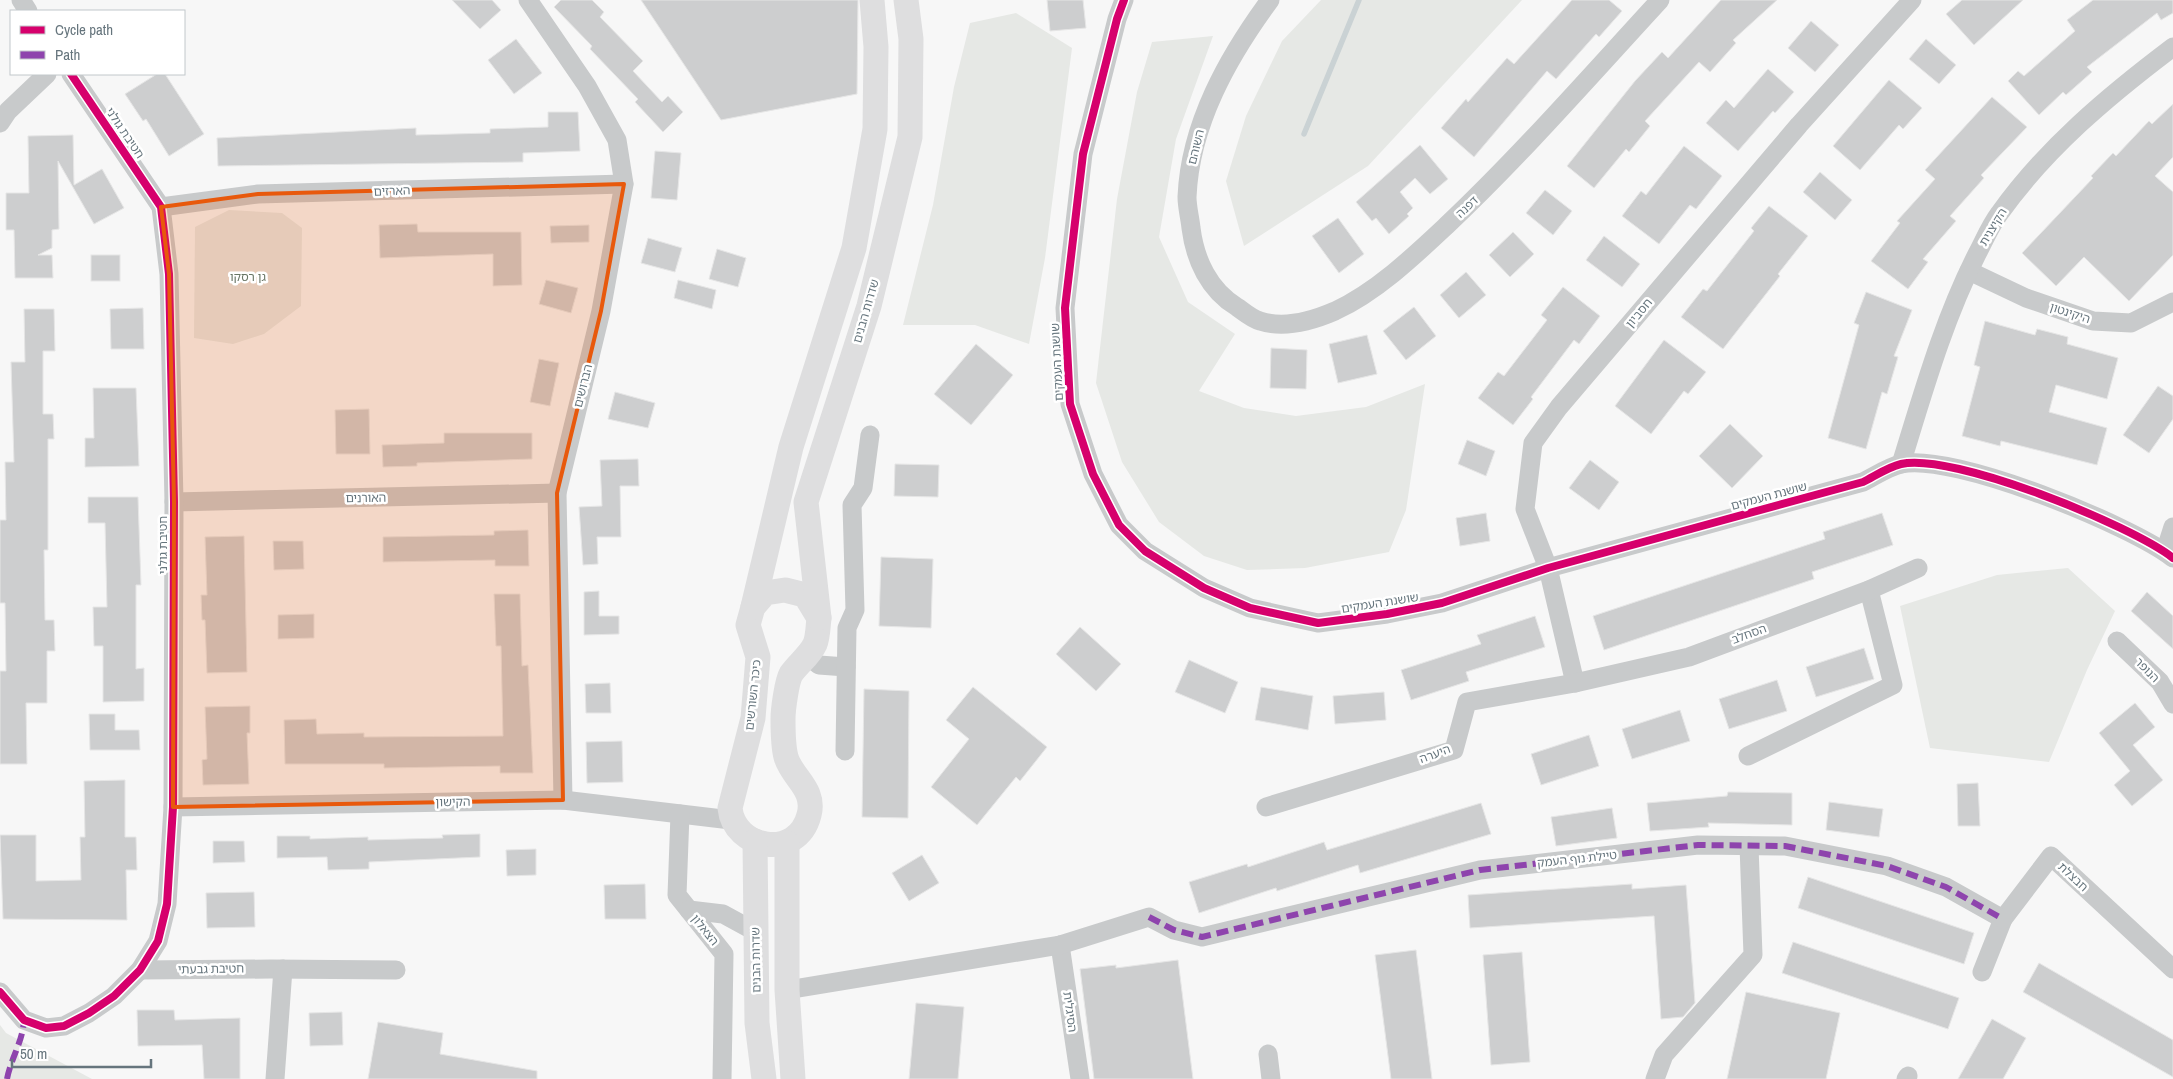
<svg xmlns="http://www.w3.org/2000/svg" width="2173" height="1079" font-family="'Archivo Narrow','Noto Sans Hebrew',sans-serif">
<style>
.green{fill:#e6e8e5}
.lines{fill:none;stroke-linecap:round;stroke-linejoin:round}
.stream{stroke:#cad2d4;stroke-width:5.5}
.building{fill:#cdcecf;stroke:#e6e6e6}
.minor{stroke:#c8cacb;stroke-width:19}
.major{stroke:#dededf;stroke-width:25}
.quiet{stroke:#8e44ad;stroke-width:6;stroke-dasharray:12 6;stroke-linecap:butt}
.cycleway-casing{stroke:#fff;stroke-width:11}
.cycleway{stroke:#d6006c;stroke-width:8}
.marked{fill:#e8590c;fill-opacity:0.2;stroke:#e8590c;stroke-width:4;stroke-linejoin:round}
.labels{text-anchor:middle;stroke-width:5;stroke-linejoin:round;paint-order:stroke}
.street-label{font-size:12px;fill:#66757d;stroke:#fff}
.park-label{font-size:12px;fill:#697665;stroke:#fff}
</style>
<rect width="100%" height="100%" fill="#f7f7f7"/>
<g class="green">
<path d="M 1321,0 L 1522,0 L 1368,166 L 1244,246 L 1226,181 L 1246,116 L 1282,41 Z"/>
<path d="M 1016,13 L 1072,48 L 1045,258 L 1029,344 L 975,325 L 903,325 L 933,205 L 954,87 L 970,23 Z"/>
<path d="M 1213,36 L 1176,139 L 1159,237 L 1188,302 L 1235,334 L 1199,391 L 1244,408 L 1296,416 L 1366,407 L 1425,384 L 1406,510 L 1389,552 L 1305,568 L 1247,570 L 1204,556 L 1159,522 L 1122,462 L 1096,383 L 1117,199 L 1137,92 L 1152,42 Z"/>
<path d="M 229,210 L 282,213 L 302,228 L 301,306 L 264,334 L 233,344 L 194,338 L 195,227 Z"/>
<path d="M 2068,568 L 2115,611 L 2087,670 L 2049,762 L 1930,748 L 1900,606 L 1997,575 Z"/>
<path d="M 0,1025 L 6,1033 L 92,1079 L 0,1079 Z"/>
</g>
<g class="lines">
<path class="stream" d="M 1304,134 L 1359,0"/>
</g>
<g class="building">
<path d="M 452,0 L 492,0 L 501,10 L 480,29 Z"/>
<path d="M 561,0 L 592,0 L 604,12 L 600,17 L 643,61 L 633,71 L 662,102 L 668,96 L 683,112 L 663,132 L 635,102 L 638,99 L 590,49 L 592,46 L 554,7 Z"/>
<path d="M 641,0 L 858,0 L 857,94 L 721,120 Z"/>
<path d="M 1047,0 L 1083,0 L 1086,28 L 1050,31 Z"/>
<path d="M 1572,0 L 1609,0 L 1622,11 L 1599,37 L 1596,34 L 1556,79 L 1547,71 L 1474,157 L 1441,128 L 1466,99 L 1468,102 L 1507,58 L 1514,64 Z"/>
<path d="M 1721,0 L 1777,0 L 1733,40 L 1736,43 L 1710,72 L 1699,62 L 1645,121 L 1650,126 L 1629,152 L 1626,149 L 1594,188 L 1567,166 L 1635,81 L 1662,52 L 1668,58 Z"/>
<path d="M 1962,0 L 2023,0 L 1974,45 L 1946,14 Z"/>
<path d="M 2093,0 L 2173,0 L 2173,13 L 2161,20 L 2157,13 L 2087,67 L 2092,72 L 2066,95 L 2063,92 L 2039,115 L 2008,81 L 2018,71 L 2024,76 L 2075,31 L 2067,20 Z"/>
<path d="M 1811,21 L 1839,45 L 1815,72 L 1788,48 Z"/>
<path d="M 516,39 L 542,73 L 514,94 L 488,60 Z"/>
<path d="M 1926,39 L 1956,65 L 1939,84 L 1909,59 Z"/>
<path d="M 1768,69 L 1794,92 L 1775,113 L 1773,111 L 1738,151 L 1706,123 L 1726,100 L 1734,108 Z"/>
<path d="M 157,74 L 165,74 L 204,134 L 169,156 L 146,119 L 143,121 L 125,94 Z"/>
<path d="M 1889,80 L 1922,108 L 1903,129 L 1899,125 L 1860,170 L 1833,146 Z"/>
<path d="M 1992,97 L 2027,127 L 1981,175 L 1984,178 L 1950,216 L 1956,221 L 1923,259 L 1928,262 L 1908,289 L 1871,261 L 1900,223 L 1897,221 L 1935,179 L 1925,170 Z"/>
<path d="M 2173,104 L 2173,157 L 2155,176 L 2173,192 L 2173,255 L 2129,301 L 2084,257 L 2056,286 L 2022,253 L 2093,178 L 2091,176 L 2113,153 L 2116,156 L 2149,121 L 2152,124 Z"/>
<path d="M 548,112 L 578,112 L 580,151 L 523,153 L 523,162 L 218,166 L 217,138 L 416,128 L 416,135 L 490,133 L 490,129 L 548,127 Z"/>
<path d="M 73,135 L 74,185 L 102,169 L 124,208 L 94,224 L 58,161 L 59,229 L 52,230 L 52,248 L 38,255 L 52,255 L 53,278 L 15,278 L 14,230 L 6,230 L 6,193 L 29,193 L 28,136 Z"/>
<path d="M 1420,145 L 1448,179 L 1430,194 L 1415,178 L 1400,192 L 1413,208 L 1407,214 L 1409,216 L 1389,234 L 1376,218 L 1372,221 L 1356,202 Z"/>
<path d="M 1684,146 L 1722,176 L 1696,209 L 1690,205 L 1659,244 L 1622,216 L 1641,191 L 1646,195 Z"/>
<path d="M 655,151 L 681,153 L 677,200 L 651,198 Z"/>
<path d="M 1820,172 L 1852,200 L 1835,220 L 1803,192 Z"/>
<path d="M 1545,190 L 1572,211 L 1553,235 L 1526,213 Z"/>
<path d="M 1769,206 L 1808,236 L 1778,274 L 1780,276 L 1723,349 L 1681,317 L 1703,289 L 1707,291 L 1754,231 L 1751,228 Z"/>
<path d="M 1338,218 L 1364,254 L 1339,273 L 1312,236 Z"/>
<path d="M 417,224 L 418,232 L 521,232 L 522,285 L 493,286 L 493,254 L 380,258 L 379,225 Z"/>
<path d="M 589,225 L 589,242 L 551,243 L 550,226 Z"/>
<path d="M 1513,232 L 1534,254 L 1510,277 L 1489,255 Z"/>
<path d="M 1604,236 L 1640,264 L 1622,287 L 1586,260 Z"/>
<path d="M 648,238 L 682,248 L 675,272 L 641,263 Z"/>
<path d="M 717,249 L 746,258 L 738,287 L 709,279 Z"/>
<rect x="91" y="255" width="29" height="26"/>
<path d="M 1466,272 L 1486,295 L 1459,318 L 1440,295 Z"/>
<path d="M 546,280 L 578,288 L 571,313 L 539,304 Z"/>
<path d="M 678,280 L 716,290 L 712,309 L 674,298 Z"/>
<path d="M 1563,287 L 1600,316 L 1579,344 L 1574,340 L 1531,397 L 1533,399 L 1513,425 L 1478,398 L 1498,372 L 1504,376 L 1547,320 L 1541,315 Z"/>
<path d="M 1866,292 L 1912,310 L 1894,356 L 1898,357 L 1887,394 L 1882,392 L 1866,449 L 1828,438 L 1859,325 L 1854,323 Z"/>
<path d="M 1414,307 L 1436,336 L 1406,360 L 1383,331 Z"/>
<path d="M 143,308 L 144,349 L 111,349 L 110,309 Z"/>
<path d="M 24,309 L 54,309 L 55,351 L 43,351 L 43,414 L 53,414 L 54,439 L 48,439 L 48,550 L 44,550 L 45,620 L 54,620 L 55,651 L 47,651 L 47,703 L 26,703 L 27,764 L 0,764 L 0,671 L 6,671 L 5,603 L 0,603 L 0,520 L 6,520 L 5,462 L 14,462 L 11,362 L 25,362 Z"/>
<path d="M 1985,321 L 2035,335 L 2037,329 L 2068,337 L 2067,344 L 2118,358 L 2107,399 L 2056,385 L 2049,412 L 2107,428 L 2097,465 L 2001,441 L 2000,446 L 1962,436 L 1980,367 L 1974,365 Z"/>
<path d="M 1367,335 L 1377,374 L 1338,383 L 1329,344 Z"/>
<path d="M 1664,340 L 1706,372 L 1688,394 L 1684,391 L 1651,434 L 1615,406 Z"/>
<path d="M 976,344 L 1013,375 L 971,425 L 934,394 Z"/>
<path d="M 1271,348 L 1307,350 L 1306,389 L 1270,388 Z"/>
<path d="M 539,359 L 559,363 L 550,406 L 530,402 Z"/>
<path d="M 2158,386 L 2173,396 L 2173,419 L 2149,453 L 2123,435 Z"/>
<path d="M 93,388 L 136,388 L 139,466 L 85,467 L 85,438 L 94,438 Z"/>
<path d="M 615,392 L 655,403 L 648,428 L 608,419 Z"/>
<path d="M 369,409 L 370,454 L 336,454 L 335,410 Z"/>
<path d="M 1730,424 L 1763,456 L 1732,488 L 1699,456 Z"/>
<path d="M 444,433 L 532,433 L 532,459 L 417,463 L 417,466 L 383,467 L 382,445 L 444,443 Z"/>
<path d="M 1467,440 L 1495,451 L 1486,476 L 1458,464 Z"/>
<path d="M 638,459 L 639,486 L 620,486 L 621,537 L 597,537 L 598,564 L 583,565 L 579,507 L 602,506 L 600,460 Z"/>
<path d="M 1590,460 L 1619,482 L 1599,510 L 1569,488 Z"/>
<path d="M 895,464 L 939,465 L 938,497 L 894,496 Z"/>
<path d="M 88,497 L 138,497 L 141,585 L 136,585 L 136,669 L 144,668 L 144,701 L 103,702 L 103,646 L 94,646 L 93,607 L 107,607 L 105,523 L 88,523 Z"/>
<path d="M 1486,513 L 1490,541 L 1460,546 L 1456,518 Z"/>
<path d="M 1882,513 L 1893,545 L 1812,572 L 1814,579 L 1604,650 L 1593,616 L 1825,539 L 1823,532 Z"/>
<path d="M 528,530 L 529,566 L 495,566 L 495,560 L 383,562 L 383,537 L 494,535 L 494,531 Z"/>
<path d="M 244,536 L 247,672 L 207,673 L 205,620 L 202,620 L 201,595 L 207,595 L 205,537 Z"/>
<path d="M 273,541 L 303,541 L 304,569 L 274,570 Z"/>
<path d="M 881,557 L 933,559 L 931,628 L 879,626 Z"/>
<path d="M 599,591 L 599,616 L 619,616 L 619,634 L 584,635 L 584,592 Z"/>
<path d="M 2147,592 L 2173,616 L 2173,649 L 2131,611 Z"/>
<path d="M 494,594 L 520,594 L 522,666 L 528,665 L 533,773 L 500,773 L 500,766 L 384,768 L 384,764 L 285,764 L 284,720 L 316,719 L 317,734 L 364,733 L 364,737 L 503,736 L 501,646 L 496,646 Z"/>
<path d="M 314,614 L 314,638 L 278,639 L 278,615 Z"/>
<path d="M 1535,616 L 1545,647 L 1466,672 L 1469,681 L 1411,700 L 1401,670 L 1481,644 L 1477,635 Z"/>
<path d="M 1080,627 L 1121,664 L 1096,691 L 1056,654 Z"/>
<path d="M 1864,648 L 1874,679 L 1816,697 L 1806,667 Z"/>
<path d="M 1189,660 L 1238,682 L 1225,713 L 1175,692 Z"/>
<path d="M 1777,680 L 1787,711 L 1729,729 L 1719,699 Z"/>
<path d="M 610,683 L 611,713 L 586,713 L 585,684 Z"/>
<path d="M 973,687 L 1047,747 L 1020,781 L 1016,777 L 977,825 L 931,787 L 969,739 L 946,720 Z"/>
<path d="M 1261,687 L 1313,696 L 1308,730 L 1255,720 Z"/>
<path d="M 864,689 L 909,691 L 908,818 L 862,817 Z"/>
<path d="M 1384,692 L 1386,720 L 1335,724 L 1333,696 Z"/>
<path d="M 2135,703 L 2155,727 L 2133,745 L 2163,780 L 2132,806 L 2114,785 L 2130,771 L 2099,733 Z"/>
<path d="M 250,706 L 250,733 L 247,733 L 249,784 L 203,785 L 202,760 L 207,759 L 205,707 Z"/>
<path d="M 1680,710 L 1690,741 L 1632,759 L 1622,729 Z"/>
<path d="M 89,714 L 115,714 L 115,730 L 139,730 L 140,750 L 90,750 Z"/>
<path d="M 1589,735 L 1599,766 L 1541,785 L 1531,754 Z"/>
<path d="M 622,741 L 623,782 L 587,783 L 586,742 Z"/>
<path d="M 125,780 L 125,837 L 136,837 L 137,870 L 126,870 L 127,920 L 3,919 L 0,835 L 36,835 L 36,881 L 81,880 L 80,837 L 85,837 L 84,781 Z"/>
<path d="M 1978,783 L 1980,826 L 1958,826 L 1957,784 Z"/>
<path d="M 1728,792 L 1792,793 L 1792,825 L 1708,823 L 1709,827 L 1650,831 L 1647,803 L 1727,796 Z"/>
<path d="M 1829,802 L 1883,809 L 1879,837 L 1826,830 Z"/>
<path d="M 1481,803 L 1491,834 L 1360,873 L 1358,865 L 1277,891 L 1276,888 L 1199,913 L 1189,882 L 1247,864 L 1248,867 L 1324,842 L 1327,850 Z"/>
<path d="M 1612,808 L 1617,838 L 1556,846 L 1551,817 Z"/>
<path d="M 480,834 L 480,857 L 369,862 L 369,869 L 328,870 L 327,857 L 277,858 L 277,836 L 310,836 L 310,839 L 368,837 L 368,840 L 443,838 L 442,835 Z"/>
<path d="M 213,841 L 244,841 L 245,862 L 213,863 Z"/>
<path d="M 536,849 L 536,875 L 507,876 L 506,850 Z"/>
<path d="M 922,855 L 939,883 L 909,901 L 892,873 Z"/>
<path d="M 1808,877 L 1974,933 L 1964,964 L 1798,908 Z"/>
<path d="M 645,884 L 646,919 L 605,919 L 604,885 Z"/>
<path d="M 1632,884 L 1632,889 L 1686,885 L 1695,1003 L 1683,1017 L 1661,1019 L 1654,916 L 1470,928 L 1468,895 Z"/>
<path d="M 254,892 L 255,927 L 207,928 L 206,893 Z"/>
<path d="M 1793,942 L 1959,998 L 1948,1029 L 1782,973 Z"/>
<path d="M 1416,950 L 1432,1079 L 1391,1079 L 1375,955 Z"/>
<path d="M 1522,952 L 1530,1062 L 1491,1065 L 1483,955 Z"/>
<path d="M 1178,960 L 1193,1079 L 1094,1079 L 1080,969 L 1116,965 L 1116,968 Z"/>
<path d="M 2039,963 L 2173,1040 L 2173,1077 L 2023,992 Z"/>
<path d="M 1746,992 L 1840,1013 L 1826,1079 L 1727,1079 Z"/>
<path d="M 916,1003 L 964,1007 L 958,1079 L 909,1079 Z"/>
<path d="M 137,1010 L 174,1010 L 175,1020 L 240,1018 L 240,1079 L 204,1079 L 202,1045 L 138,1046 Z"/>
<path d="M 342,1012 L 343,1045 L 310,1046 L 309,1013 Z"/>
<path d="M 1992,1019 L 2026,1038 L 2003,1079 L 1958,1079 Z"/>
<path d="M 378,1022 L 443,1033 L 440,1054 L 537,1071 L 537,1079 L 368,1079 Z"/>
</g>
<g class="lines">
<g class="minor">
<path d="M 21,0 L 28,11"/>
<path d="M 528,0 L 587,86 L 617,140 L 624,184 L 601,311 L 557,493 L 563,800"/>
<path d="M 1124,0 L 1117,19 L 1083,154 L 1065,308 L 1070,404 L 1093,474 L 1119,525 L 1145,551 L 1204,588 L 1250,608 L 1318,623 L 1387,614 L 1442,603 L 1548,568 L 1863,482 C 1875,476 1888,467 1901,464 C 1952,452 2131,525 2173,558"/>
<path d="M 1270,0 C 1228,57 1190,124 1187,197 C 1187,207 1190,218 1191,228 C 1195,260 1209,290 1237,307 C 1244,312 1252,319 1260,321 C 1285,329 1312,321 1335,311 C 1376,292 1413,257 1446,226 C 1521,155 1590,76 1660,0"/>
<path d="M 0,123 L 8,111 L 47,74"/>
<path d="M 161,207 L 258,194 L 624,184"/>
<path d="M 1969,271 L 2026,298 L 2093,321 L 2131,323 L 2173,302"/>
<path d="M 1901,464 C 1923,393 1943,321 1977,254 C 1984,241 1990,226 1999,214 C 2046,148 2108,96 2173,47"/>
<path d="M 174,502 L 557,493"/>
<path d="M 2165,552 L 2173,527"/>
<path d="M 2117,641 L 2160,682 L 2173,704"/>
<path d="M 806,655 L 819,665 L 846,667"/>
<path d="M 1575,683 L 1548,568 L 1525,509 L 1533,443 L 1559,407 L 1799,125 L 1912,0"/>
<path d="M 845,751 L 847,628 L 855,610 L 852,505 L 863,488 L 870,435"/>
<path d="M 1748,756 L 1893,685 L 1869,590"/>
<path d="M 173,807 L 563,800 L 731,820"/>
<path d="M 1266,807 L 1454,750 L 1467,702 L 1575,683 L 1689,657 L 1869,590 L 1918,568"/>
<path d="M 680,814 L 677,895 L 724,954 L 722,1079"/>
<path d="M 689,910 L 723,914 L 756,932"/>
<path d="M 1060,945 L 1080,1079"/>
<path d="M 140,970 L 271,969 L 396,970"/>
<path d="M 1982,972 L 2003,919 L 2051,856 L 2173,969"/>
<path d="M 787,990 L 1060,945 L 1149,917 L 1174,930 L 1202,937 L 1480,870 L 1698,845 L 1785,846 L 1887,866 L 1946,887 L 2003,919"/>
<path d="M 0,992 L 24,1020 L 46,1028 L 64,1026 L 89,1013 L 114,996 L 140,970 L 158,941 L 167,904 L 173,807 L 174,502 L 169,274 L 161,207 L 71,74"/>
<path d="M 1268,1054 L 1271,1079"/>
<path d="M 275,1079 L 283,969"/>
<path d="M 1655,1079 L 1664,1055 L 1753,955 L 1749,846"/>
<path d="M 1906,1079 L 1908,1076"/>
</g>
<g class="major">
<path d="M 785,590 L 805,595 L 819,618 C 818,626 818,637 815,644 C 810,655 798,664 791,674 C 787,681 783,709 783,719 C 783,730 783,746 786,757 C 792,778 816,789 809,815 C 797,861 734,849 730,808 L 753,718 L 758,657 L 748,625 L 753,607 L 765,593 Z"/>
<path d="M 753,607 L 791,447 L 854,248 L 875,129 L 876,47 L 872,0"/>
<path d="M 819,618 L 806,502 L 869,306 L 910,137 L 911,39 L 906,0"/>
<path d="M 755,841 L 757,1023 L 764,1079"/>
<path d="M 787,843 L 787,990 L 793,1079"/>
</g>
<g class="quiet">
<path d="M 1149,917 L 1174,930 L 1202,937 L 1480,870 L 1698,845 L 1785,846 L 1887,866 L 1946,887 L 2003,919"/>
<path d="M 7,1079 C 11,1058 23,1041 24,1020"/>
</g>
<g class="cycleway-casing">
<g id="cycleway">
<path d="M 1124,0 L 1117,19 L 1083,154 L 1065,308 L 1070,404 L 1093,474 L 1119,525 L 1145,551 L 1204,588 L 1250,608 L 1318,623 L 1387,614 L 1442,603 L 1548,568 L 1863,482 C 1875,476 1888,467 1901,464 C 1952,452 2131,525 2173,558"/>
<path d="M 0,992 L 24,1020 L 46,1028 L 64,1026 L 89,1013 L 114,996 L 140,970 L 158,941 L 167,904 L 173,807 L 174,502 L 169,274 L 161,207 L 71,74"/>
</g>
</g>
<use href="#cycleway" class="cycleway"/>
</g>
<path class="marked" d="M 624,184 L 601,311 L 557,493 L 563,800 L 173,807 L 174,502 L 169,274 L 161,207 L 258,194 Z"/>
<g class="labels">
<g class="street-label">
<text transform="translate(125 133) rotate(56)" y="4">חטיבת גולני</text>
<text transform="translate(1196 147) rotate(-76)" y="4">השוהם</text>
<text transform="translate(392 191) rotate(-2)" y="4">הארזים</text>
<text transform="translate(1467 207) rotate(-43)" y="4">דפנה</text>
<text transform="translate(1993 227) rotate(-59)" y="4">הקיצנית</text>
<text transform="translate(866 311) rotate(-74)" y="4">שדרות הבנים</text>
<text transform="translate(1639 313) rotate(-50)" y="4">חסביון</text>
<text transform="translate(2070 313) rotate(18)" y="4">היקינטון</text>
<text transform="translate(1057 362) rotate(-93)" y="4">שושנת העמקים</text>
<text transform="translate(583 386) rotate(-76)" y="4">הברושים</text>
<text transform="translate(1769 496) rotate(-15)" y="4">שושנת העמקים</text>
<text transform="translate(366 498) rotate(-1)" y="4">האורנים</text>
<text transform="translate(163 545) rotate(-90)" y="4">חטיבת גולני</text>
<text transform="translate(1380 603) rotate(-9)" y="4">שושנת העמקים</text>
<text transform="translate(1749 634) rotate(-20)" y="4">הסחלב</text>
<text transform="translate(2147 670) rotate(45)" y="4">הנופר</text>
<text transform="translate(753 695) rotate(-84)" y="4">כיכר השורשים</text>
<text transform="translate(1435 754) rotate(-20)" y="4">היערה</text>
<text transform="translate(453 802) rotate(-1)" y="4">הקישון</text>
<text transform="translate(1577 859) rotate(-6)" y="4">טיילת נוף העמק</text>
<text transform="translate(2073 877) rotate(43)" y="4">חבצלת</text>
<text transform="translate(705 930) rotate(51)" y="4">הצאלון</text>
<text transform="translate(756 960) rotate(-91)" y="4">שדרות הבנים</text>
<text transform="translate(211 969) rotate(-1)" y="4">חטיבת גבעתי</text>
<text transform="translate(1070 1012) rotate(82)" y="4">הסיגלית</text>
</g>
<g class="park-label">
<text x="248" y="281">גן רסקו</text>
</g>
</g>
<rect x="10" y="10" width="175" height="65" fill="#ffffff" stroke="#c2c8cb"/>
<rect x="20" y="26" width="25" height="8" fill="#d6006c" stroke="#c2c8cb"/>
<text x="55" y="35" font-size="15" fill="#66757d">Cycle path</text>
<rect x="20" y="51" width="25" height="8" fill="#8e44ad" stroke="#c2c8cb"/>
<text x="55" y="60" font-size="15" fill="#66757d">Path</text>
<path d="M12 1059v8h139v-8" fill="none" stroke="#66757d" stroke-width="2.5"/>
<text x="20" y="1059" font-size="15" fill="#66757d" stroke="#ffffff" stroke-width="4" paint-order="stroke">50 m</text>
</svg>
